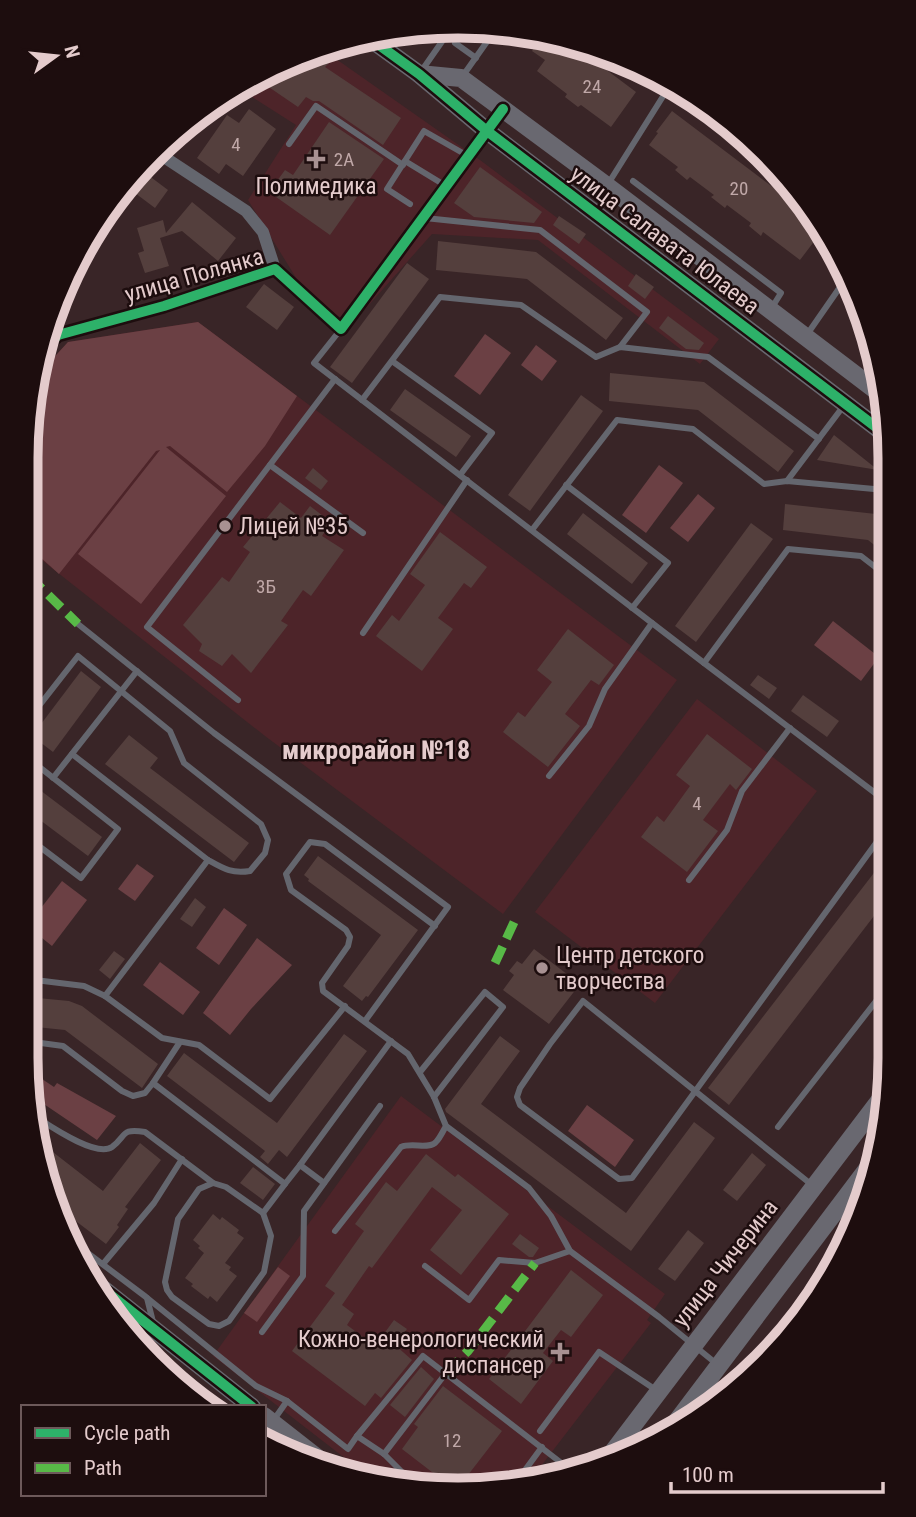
<svg xmlns="http://www.w3.org/2000/svg" width="916" height="1517" font-family="'Roboto Condensed',sans-serif">
<style>
.built{fill:#4d2429}
.green{fill:#6b4044}
.building{fill:#543f3d}
.lines{fill:none;stroke-linecap:round;stroke-linejoin:round}
.lane{stroke:#64666e;stroke-width:6}
.street{stroke:#64666e;stroke-width:12}
.secondary{stroke:#696870;stroke-width:18}
.quiet{stroke:#58b947;stroke-width:9;stroke-dasharray:18 9;stroke-linecap:butt}
.cycleway-casing{stroke:#1d0d0e;stroke-width:15}
.cycleway{stroke:#2db169;stroke-width:10}
.poi-dot{fill:#a89192;stroke:#1d0d0e;stroke-width:2.5}
.labels{text-anchor:middle;stroke-width:5;stroke-linejoin:round;paint-order:stroke}
.number-label{font-size:19px;fill:#c0a8a8}
.poi-label{font-size:23px;fill:#e4cbcc;stroke:#1d0d0e;text-anchor:start}
.street-label{font-size:23px;fill:#e4cbcc;stroke:#1d0d0e}
.quarter-label{font-size:26px;font-weight:bold;fill:#e4cbcc;stroke:#1d0d0e}
.rim{fill:none;stroke:#e4cbcc;stroke-width:9}
</style>
<rect width="100%" height="100%" fill="#392527"/>
<g class="built">
<path d="M 329,54 L 480,160 L 719,339 L 700,364 L 538,240 L 432,234 L 351,325 L 335,314 L 298,281 L 248,200 L 296,125 L 238,88 L 242,84 Z"/>
<path d="M 198,322 L 677,680 L 503,914 L 265,736 L 29,550 L 30,402 L 37,376 L 68,342 Z"/>
<path d="M 697,699 L 817,791 L 655,1003 L 535,912 Z"/>
<path d="M 401,1096 L 665,1294 L 647,1320 L 651,1323 L 531,1479 L 458,1491 L 368,1476 L 213,1356 Z"/>
</g>
<g class="green">
<path d="M 198,322 L 297,396 L 265,446 L 227,492 L 170,446 L 166,447 L 226,496 L 141,604 L 78,554 L 160,450 L 156,451 L 59,574 L 29,547 L 30,402 L 37,376 L 68,342 Z"/>
<path d="M 485,334 L 511,353 L 480,395 L 454,376 Z"/>
<path d="M 536,345 L 557,361 L 542,381 L 521,365 Z"/>
<path d="M 659,465 L 683,483 L 646,533 L 622,515 Z"/>
<path d="M 698,494 L 715,508 L 688,542 L 670,528 Z"/>
<path d="M 833,621 L 879,657 L 861,681 L 814,645 Z"/>
<path d="M 137,864 L 154,876 L 135,901 L 118,889 Z"/>
<path d="M 62,881 L 87,900 L 52,946 L 27,926 Z"/>
<path d="M 224,908 L 247,925 L 219,965 L 196,948 Z"/>
<path d="M 257,938 L 292,965 L 251,1009 L 230,1035 L 203,1013 Z"/>
<path d="M 160,962 L 200,992 L 183,1015 L 143,985 Z"/>
<path d="M 30,1071 L 54,1087 L 57,1083 L 116,1116 L 97,1140 L 32,1096 L 29,1073 Z"/>
<path d="M 587,1105 L 634,1140 L 615,1167 L 568,1131 Z"/>
<path d="M 278,1267 L 290,1276 L 257,1322 L 244,1313 Z"/>
</g>
<g class="building">
<path d="M 519,38 L 568,41 L 636,92 L 611,127 L 581,105 L 578,107 L 565,97 L 567,94 L 537,71 L 545,60 L 532,51 L 534,48 Z"/>
<path d="M 321,57 L 329,63 L 325,67 L 401,118 L 383,145 L 319,101 L 313,101 L 306,97 L 298,107 L 257,79 Z"/>
<path d="M 249,109 L 276,129 L 243,176 L 226,164 L 219,174 L 197,158 L 227,115 L 239,123 Z"/>
<path d="M 672,111 L 790,200 L 792,197 L 822,231 L 800,260 L 763,232 L 761,236 L 749,226 L 751,223 L 727,205 L 725,208 L 711,197 L 714,195 L 690,177 L 687,180 L 675,170 L 678,167 L 649,145 L 658,133 L 656,132 Z"/>
<path d="M 329,122 L 384,159 L 330,235 L 269,192 L 285,170 L 293,175 Z"/>
<path d="M 480,167 L 542,212 L 534,223 L 474,217 L 454,203 Z"/>
<path d="M 144,172 L 168,190 L 155,208 L 131,190 Z"/>
<path d="M 192,202 L 236,238 L 218,261 L 182,231 L 160,238 L 169,266 L 145,273 L 138,253 L 144,251 L 137,228 L 163,220 L 166,233 Z"/>
<path d="M 559,216 L 586,234 L 579,244 L 553,225 Z"/>
<path d="M 438,241 L 536,252 L 623,318 L 606,340 L 527,279 L 436,270 Z"/>
<path d="M 407,263 L 429,279 L 352,383 L 330,367 Z"/>
<path d="M 636,274 L 654,287 L 645,299 L 628,286 Z"/>
<path d="M 264,284 L 294,307 L 277,330 L 246,307 Z"/>
<path d="M 668,316 L 704,343 L 699,350 L 686,349 L 659,328 Z"/>
<path d="M 610,373 L 704,382 L 794,451 L 778,472 L 698,410 L 609,401 Z"/>
<path d="M 405,389 L 471,436 L 456,457 L 390,410 Z"/>
<path d="M 581,395 L 603,411 L 530,511 L 508,495 Z"/>
<path d="M 834,435 L 878,470 L 817,460 Z"/>
<path d="M 313,468 L 328,481 L 321,490 L 305,478 Z"/>
<path d="M 280,502 L 301,518 L 310,506 L 331,522 L 322,536 L 344,550 L 311,596 L 303,590 L 281,621 L 288,625 L 251,673 L 232,654 L 222,666 L 199,651 L 202,644 L 183,625 L 222,577 L 229,582 L 250,552 L 243,547 Z"/>
<path d="M 785,504 L 876,514 L 888,523 L 888,556 L 868,540 L 783,530 Z"/>
<path d="M 583,513 L 648,563 L 632,584 L 567,534 Z"/>
<path d="M 751,523 L 773,539 L 696,642 L 675,626 Z"/>
<path d="M 440,532 L 487,567 L 471,588 L 464,583 L 438,618 L 453,629 L 422,671 L 376,636 L 392,615 L 399,621 L 425,585 L 410,574 Z"/>
<path d="M 568,629 L 614,665 L 599,685 L 591,680 L 565,714 L 580,726 L 548,767 L 503,732 L 518,712 L 525,717 L 552,682 L 537,670 Z"/>
<path d="M 81,671 L 101,687 L 53,752 L 32,736 Z"/>
<path d="M 758,675 L 777,688 L 769,699 L 750,685 Z"/>
<path d="M 803,695 L 839,721 L 827,737 L 791,711 Z"/>
<path d="M 707,734 L 752,769 L 736,790 L 730,784 L 703,820 L 718,831 L 687,872 L 641,837 L 657,816 L 664,822 L 690,786 L 676,775 Z"/>
<path d="M 129,735 L 158,758 L 150,768 L 249,843 L 234,862 L 105,764 Z"/>
<path d="M 28,781 L 102,837 L 88,856 L 28,811 Z"/>
<path d="M 318,856 L 418,930 L 368,997 L 366,996 L 362,1001 L 343,986 L 381,935 L 308,881 L 309,879 L 304,875 Z"/>
<path d="M 887,856 L 887,899 L 729,1105 L 708,1088 Z"/>
<path d="M 195,898 L 206,907 L 192,927 L 180,919 Z"/>
<path d="M 534,949 L 580,984 L 549,1024 L 503,990 L 514,975 L 509,971 L 517,961 L 522,964 Z"/>
<path d="M 114,951 L 125,959 L 110,979 L 99,970 Z"/>
<path d="M 27,997 L 69,1001 L 82,1006 L 158,1064 L 142,1088 L 65,1030 L 26,1026 Z"/>
<path d="M 344,1034 L 367,1051 L 287,1157 L 279,1150 L 268,1164 L 260,1157 L 265,1151 L 167,1076 L 184,1053 L 277,1123 Z"/>
<path d="M 500,1036 L 520,1051 L 481,1104 L 626,1213 L 694,1122 L 715,1138 L 631,1251 L 446,1112 L 445,1109 Z"/>
<path d="M 40,1142 L 103,1191 L 140,1143 L 161,1160 L 125,1207 L 128,1209 L 117,1225 L 119,1227 L 106,1244 L 52,1203 L 49,1197 Z"/>
<path d="M 752,1153 L 766,1165 L 737,1201 L 723,1190 Z"/>
<path d="M 426,1154 L 455,1177 L 458,1174 L 509,1214 L 461,1275 L 430,1250 L 462,1210 L 432,1187 L 372,1268 L 369,1266 L 342,1305 L 354,1314 L 347,1325 L 375,1346 L 394,1320 L 407,1329 L 395,1345 L 412,1360 L 381,1398 L 375,1393 L 365,1406 L 292,1351 L 335,1293 L 325,1286 L 364,1231 L 355,1224 L 386,1182 L 397,1191 Z"/>
<path d="M 253,1167 L 275,1184 L 263,1200 L 240,1183 Z"/>
<path d="M 213,1214 L 220,1220 L 222,1217 L 239,1230 L 237,1233 L 244,1238 L 225,1263 L 231,1267 L 229,1270 L 237,1276 L 217,1302 L 210,1296 L 208,1299 L 191,1286 L 193,1284 L 185,1278 L 204,1253 L 198,1248 L 200,1246 L 193,1240 Z"/>
<path d="M 688,1230 L 704,1243 L 675,1281 L 658,1269 Z"/>
<path d="M 520,1234 L 539,1248 L 533,1257 L 529,1257 L 512,1244 Z"/>
<path d="M 571,1270 L 603,1295 L 571,1337 L 561,1330 L 543,1353 L 553,1361 L 521,1404 L 489,1379 Z"/>
<path d="M 421,1367 L 434,1379 L 405,1417 L 390,1405 Z"/>
<path d="M 443,1386 L 502,1431 L 468,1475 L 470,1489 L 455,1490 L 442,1488 L 441,1479 L 402,1449 L 418,1427 L 414,1424 Z"/>
</g>
<g class="lines">
<g class="lane">
<path d="M 462,34 L 455,43 L 476,58"/>
<path d="M 420,73 L 448,33"/>
<path d="M 462,77 L 491,36"/>
<path d="M 664,87 L 758,158"/>
<path d="M 289,144 L 316,106 L 403,165"/>
<path d="M 405,161 L 446,186"/>
<path d="M 633,181 L 781,293 L 771,309"/>
<path d="M 608,184 L 667,90"/>
<path d="M 410,204 L 387,189 L 424,131 L 468,156"/>
<path d="M 425,218 L 540,230 L 647,312 L 620,347"/>
<path d="M 341,329 L 314,363 L 704,663 L 887,802"/>
<path d="M 806,336 L 847,277"/>
<path d="M 392,361 L 492,433 L 460,475"/>
<path d="M 362,400 L 440,297 L 521,305 L 596,357 L 620,347 L 708,357 L 819,439"/>
<path d="M 270,465 L 363,533"/>
<path d="M 787,481 L 845,404"/>
<path d="M 566,485 L 668,563 L 632,608"/>
<path d="M 532,530 L 617,420 L 693,429 L 764,484 L 787,481 L 885,490 L 889,492"/>
<path d="M 78,624 L 214,733 L 448,907 L 365,1021"/>
<path d="M 363,633 L 467,480"/>
<path d="M 704,663 L 788,549 L 861,556 L 888,577"/>
<path d="M 238,700 L 147,627 L 335,379"/>
<path d="M 28,720 L 78,656 L 170,731 L 184,763 L 261,824 L 268,840 L 265,853 L 250,871 C 232,874 224,869 208,860 L 72,754"/>
<path d="M 549,776 L 589,726 L 605,689 L 652,623"/>
<path d="M 53,778 L 137,671"/>
<path d="M 27,837 L 81,878 L 118,829 L 28,758"/>
<path d="M 689,880 L 727,830 L 742,791 L 790,728"/>
<path d="M 435,926 L 325,844 L 310,842 L 286,874 L 291,890 L 346,930 L 350,937 L 348,946 L 322,983 L 323,991 L 408,1054 L 434,1097 L 446,1126 L 529,1188 L 551,1216 L 570,1251 L 659,1317 L 718,1365"/>
<path d="M 27,979 L 84,986 L 105,996 L 162,1038 L 199,1045 L 270,1099 L 345,1006"/>
<path d="M 105,996 L 208,860"/>
<path d="M 26,1041 L 63,1046 L 122,1091 L 133,1096 L 145,1093 L 153,1083 L 285,1184 L 300,1165 L 391,1041"/>
<path d="M 420,1072 L 485,992 L 503,1007 L 434,1097"/>
<path d="M 153,1083 L 180,1042"/>
<path d="M 36,1117 C 50,1126 96,1158 112,1147 C 127,1136 120,1128 145,1132 L 213,1183 L 226,1187 L 263,1213 L 285,1184"/>
<path d="M 778,1127 L 887,987"/>
<path d="M 300,1165 L 324,1183"/>
<path d="M 213,1183 L 199,1189 L 178,1219 L 165,1282 L 167,1290 L 172,1297 L 209,1324 L 219,1326 L 229,1321 L 264,1272 L 271,1236 L 263,1213"/>
<path d="M 812,1185 L 583,1001 L 550,1044 L 520,1088 L 517,1097 L 520,1105 L 619,1179 L 632,1178 L 887,828"/>
<path d="M 335,1231 L 401,1147 C 412,1142 429,1150 436,1142 C 440,1138 443,1131 446,1126"/>
<path d="M 73,1242 L 146,1297 L 256,1386 L 287,1401"/>
<path d="M 103,1264 L 154,1203 L 182,1159"/>
<path d="M 425,1266 L 469,1300 L 499,1260 L 535,1263 L 570,1251"/>
<path d="M 147,1298 L 153,1322"/>
<path d="M 262,1332 L 303,1276 L 304,1211 L 380,1106"/>
<path d="M 273,1421 L 287,1401 L 348,1449 L 357,1436 L 384,1454 L 414,1484"/>
<path d="M 540,1431 L 599,1352 L 656,1390"/>
<path d="M 357,1436 L 423,1356 L 573,1472"/>
<path d="M 384,1454 L 446,1373"/>
<path d="M 517,1481 L 542,1447"/>
</g>
<g class="street">
<path d="M 161,155 L 246,211 L 263,232 L 275,269"/>
<path d="M 53,317 L 58,335"/>
<path d="M 44,348 L 58,335 L 164,306 L 275,269 L 341,329 L 487,131"/>
</g>
<g class="secondary">
<path d="M 372,40 L 419,74 L 487,131 L 889,437"/>
<path d="M 419,74 L 461,78 L 607,186 L 882,395"/>
<path d="M 103,1289 L 252,1407"/>
<path d="M 127,1333 L 135,1325 L 147,1324"/>
<path d="M 264,1416 L 333,1470"/>
<path d="M 668,1433 L 874,1160"/>
<path d="M 603,1465 L 886,1092"/>
</g>
<g class="quiet">
<path d="M 29,576 L 78,624"/>
<path d="M 495,963 L 516,918"/>
<path d="M 446,1373 L 468,1351 L 535,1263"/>
</g>
<g class="cycleway-casing">
<g id="cycleway">
<path d="M 372,40 L 419,74 L 487,131 L 889,437"/>
<path d="M 44,348 L 58,335 L 164,306 L 275,269 L 341,329 L 503,109"/>
<path d="M 96,1286 L 103,1289 L 252,1407"/>
</g>
</g>
<use href="#cycleway" class="cycleway"/>
</g>
<g class="poi-dot">
<path d="M312.5 148.5h7v7h7v7h-7v7h-7v-7h-7v-7h7z"/>
<circle cx="225" cy="526" r="7"/>
<circle cx="542" cy="968" r="7"/>
<path d="M556.5 1341.5h7v7h7v7h-7v7h-7v-7h-7v-7h7z"/>
</g>
<g class="labels">
<g class="number-label">
<text x="592" y="93">24</text>
<text x="236" y="151">4</text>
<text x="344" y="166">2А</text>
<text x="739" y="195">20</text>
<text x="266" y="593">3Б</text>
<text x="697" y="810">4</text>
<text x="452" y="1447">12</text>
</g>
<g class="poi-label">
<text x="316" y="194" text-anchor="middle">Полимедика</text>
<text x="239" y="534">Лицей №35</text>
<text x="556" y="963">Центр детского<tspan x="556" dy="26">творчества</tspan></text>
<text x="544" y="1347" text-anchor="end">Кожно-венерологический<tspan x="544" dy="26">диспансер</tspan></text>
</g>
<g class="street-label">
<text transform="translate(665 240) rotate(37)" y="8">улица Салавата Юлаева</text>
<text transform="translate(194 275) rotate(-16)" y="8">улица Полянка</text>
<text transform="translate(725 1263) rotate(-52)" y="8">улица Чичерина</text>
</g>
<g class="quarter-label">
<text x="376" y="759">микрорайон №18</text>
</g>
</g>
<path d="M0 0H916V1517H0ZM458 38H458A420 420 0 0 1 878 458V1058A420 420 0 0 1 458 1478H458A420 420 0 0 1 38 1058V458A420 420 0 0 1 458 38Z" fill="#1d0d0e" fill-rule="evenodd"/>
<path class="rim" d="M458 38H458A420 420 0 0 1 878 458V1058A420 420 0 0 1 458 1478H458A420 420 0 0 1 38 1058V458A420 420 0 0 1 458 38Z"/>
<rect x="21" y="1405" width="245" height="91" fill="#1d0d0e" stroke="#6d595a" stroke-width="2"/>
<rect x="35" y="1428" width="35" height="10" fill="#2db169" stroke="#6d595a" stroke-width="2"/>
<text x="84" y="1440" font-size="21" fill="#e4cbcc">Cycle path</text>
<rect x="35" y="1463" width="35" height="10" fill="#58b947" stroke="#6d595a" stroke-width="2"/>
<text x="84" y="1475" font-size="21" fill="#e4cbcc">Path</text>
<g transform="translate(56 56) rotate(75)" stroke="#1d0d0e" stroke-width="5" paint-order="stroke">
<path d="M0-5L12 26L0 18L-12 26Z" fill="#e4cbcc"/>
<text y="-10" font-size="19" font-weight="bold" text-anchor="middle" fill="#e4cbcc">N</text>
</g>
<path d="M671 1482v10h212v-10" fill="none" stroke="#e4cbcc" stroke-width="3.5"/>
<text x="682" y="1482" font-size="21" fill="#e4cbcc" stroke="#1d0d0e" stroke-width="5" paint-order="stroke">100 m</text>
</svg>
